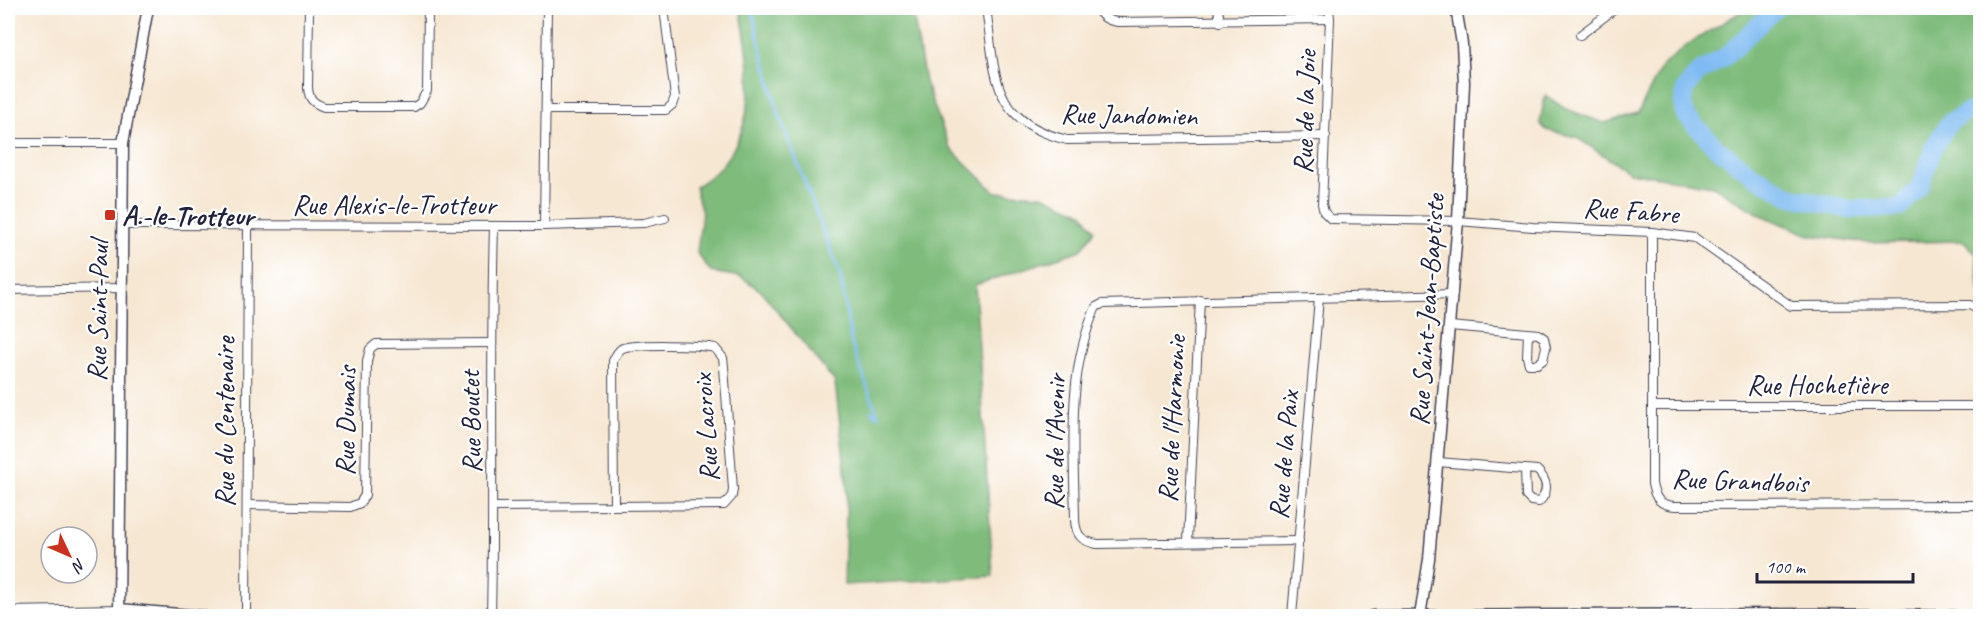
<svg xmlns="http://www.w3.org/2000/svg" width="1988" height="624" font-family="Caveat,sans-serif">
<style>
.forest{fill:#7fbc7c;stroke:#506f5c;stroke-width:1.5}
.lines{fill:none;stroke-linecap:round;stroke-linejoin:round}
.stream{stroke:#7fbbf2;stroke-width:3}
.river{stroke:#7fbbf2;stroke-width:18}
.minor-casing{stroke:#424052;stroke-width:10}
.tertiary-casing{stroke:#424052;stroke-width:13}
.minor{stroke:#fff;stroke-width:8}
.tertiary{stroke:#fff;stroke-width:10}
.poi-dot{fill:#c8321e;stroke:#fff;stroke-width:2}
.labels{text-anchor:middle;stroke-width:4.5;stroke-linejoin:round;paint-order:stroke}
.street-label{font-size:28px;fill:#22223b;stroke:#fff}
.poi-label{font-size:28px;font-weight:bold;fill:#22223b;stroke:#fff;text-anchor:start}
</style>
<rect width="100%" height="100%" fill="#fff"/>
<filter id="ink" filterUnits="userSpaceOnUse"><feTurbulence type="fractalNoise" baseFrequency=".0167" numOctaves="2"/><feDisplacementMap in="SourceGraphic" scale="12" xChannelSelector="R" yChannelSelector="G"/><feConvolveMatrix kernelMatrix="1 2 1 2 8 2 1 2 1" color-interpolation-filters="sRGB"/></filter>
<filter id="wash" filterUnits="userSpaceOnUse"><feTurbulence type="fractalNoise" baseFrequency=".008" numOctaves="4" result="noise"/><feDisplacementMap in="SourceGraphic" scale="24" xChannelSelector="R" yChannelSelector="G"/><feGaussianBlur stdDeviation="1.35" result="paint"/><feColorMatrix in="noise" values="0 0 0 0 0 0 0 0 0 0 0 0 0 0 0 0 0 1.4 0 .05"/><feComposite in="paint" operator="in"/></filter>
<g filter="url(#wash)">
<rect width="100%" height="100%" fill="#f6e7d2"/>
<g class="forest">
<path d="M 740,8 L 912,8 L 925,82 L 950,148 L 995,192 L 1042,195 L 1083,213 L 1095,230 L 1081,250 L 975,285 L 993,576 L 844,585 L 847,486 L 835,382 L 761,291 L 741,277 L 711,272 L 697,253 L 702,213 L 695,187 C 702,182 711,177 717,171 C 761,123 751,65 740,8 Z"/>
<path d="M 1747,8 L 1980,8 L 1980,293 L 1976,254 L 1964,241 L 1868,243 L 1809,235 L 1759,214 L 1713,186 L 1629,172 L 1576,137 L 1546,130 L 1540,123 L 1545,95 L 1566,109 L 1604,123 L 1638,113 L 1662,66 L 1690,43 Z"/>
</g>
<g class="lines">
<path class="stream" d="M 752,8 L 759,42 L 780,118 L 840,274 L 852,345 L 878,416 L 871,411"/>
<path class="river" d="M 1776,8 L 1725,57 L 1698,73 L 1685,89 L 1683,102 L 1685,115 L 1717,148 L 1752,174 L 1789,196 L 1846,209 L 1900,208 L 1921,185 L 1934,146 L 1950,122 L 1975,108 L 1980,107"/>
</g>
</g>
<g filter="url(#ink)">
<g class="lines">
<g class="minor-casing">
<g id="minor">
<path d="M 309,8 L 308,88 C 309,99 313,103 324,107 L 414,107 L 420,103 L 427,91 L 428,8"/>
<path d="M 986,8 C 996,74 989,121 1067,140 L 1326,136"/>
<path d="M 1097,8 C 1101,17 1108,21 1118,22 L 1330,19"/>
<path d="M 1218,8 L 1220,22"/>
<path d="M 1329,8 L 1330,19 L 1322,204 L 1324,212 L 1331,219 L 1458,221 L 1533,227 L 1652,232 L 1695,238 L 1791,306 L 1970,305 L 1980,311"/>
<path d="M 1580,35 L 1616,8"/>
<path d="M 547,110 L 666,110 L 672,105 L 675,97 L 664,8"/>
<path d="M 8,143 L 123,143"/>
<path d="M 122,225 L 544,226 L 644,223 L 665,218"/>
<path d="M 544,226 L 547,8"/>
<path d="M 1652,232 L 1652,484 C 1655,499 1660,505 1675,506 L 1980,505"/>
<path d="M 8,290 L 121,288"/>
<path d="M 1450,326 L 1538,334 L 1544,338 L 1546,347 L 1543,360 L 1537,364 L 1529,364 L 1527,357 L 1528,333"/>
<path d="M 1653,406 L 1980,406"/>
<path d="M 1438,462 L 1537,470 C 1547,480 1550,491 1539,502 L 1531,501 L 1526,496 L 1525,470"/>
<path d="M 247,505 L 350,507 L 360,503 L 365,495 L 367,361 L 370,349 L 376,344 L 492,343"/>
<path d="M 494,507 L 724,505 L 732,496 L 733,489 L 724,367 L 723,358 L 715,348 C 702,345 630,343 621,349 C 617,352 615,357 613,361 L 614,506"/>
<path d="M 1188,541 L 1200,300"/>
<path d="M 1299,541 L 1097,544 C 1082,541 1076,536 1075,520 C 1074,449 1066,373 1096,307 L 1102,304 L 1453,294"/>
<path d="M 8,611 L 119,609"/>
<path d="M 246,616 L 248,227"/>
<path d="M 491,616 C 494,487 490,357 494,227"/>
<path d="M 1292,616 L 1319,298"/>
</g>
</g>
<g class="tertiary-casing">
<g id="tertiary">
<path d="M 119,609 L 203,616"/>
<path d="M 119,616 L 123,143 L 148,8"/>
<path d="M 1372,616 L 1812,614 L 1954,616"/>
<path d="M 1420,616 L 1429,559 L 1458,221 L 1464,83 L 1462,44 L 1456,8"/>
</g>
</g>
<use href="#minor" class="minor"/>
<use href="#tertiary" class="tertiary"/>
</g>
</g>
<rect class="poi-dot" x="104" y="209" width="12" height="12" rx="3"/>
<g class="labels">
<g class="street-label">
<text transform="translate(1304 112) rotate(-88)" y="10">Rue de la Joie</text>
<text transform="translate(1129 114) rotate(1)" y="10">Rue Jandomien</text>
<text x="394" y="214">Rue Alexis-le-Trotteur</text>
<text transform="translate(1631 210) rotate(4)" y="10">Rue Fabre</text>
<text transform="translate(1426 310) rotate(-86)" y="10">Rue Saint-Jean-Baptiste</text>
<text transform="translate(97 311) rotate(-89)" y="10">Rue Saint-Paul</text>
<text x="1817" y="394">Rue Hochetière</text>
<text transform="translate(1171 419) rotate(-87)" y="10">Rue de l'Harmonie</text>
<text transform="translate(345 421) rotate(-89)" y="10">Rue Dumais</text>
<text transform="translate(224 422) rotate(-90)" y="10">Rue du Centenaire</text>
<text transform="translate(470 422) rotate(-91)" y="10">Rue Boutet</text>
<text transform="translate(705 428) rotate(-94)" y="10">Rue Lacroix</text>
<text transform="translate(1054 442) rotate(-89)" y="10">Rue de l'Avenir</text>
<text transform="translate(1283 455) rotate(-85)" y="10">Rue de la Paix</text>
<text transform="translate(1740 480) rotate(2)" y="10">Rue Grandbois</text>
</g>
<g class="poi-label">
<text x="122" y="225">A.-le-Trotteur</text>
</g>
</g>
<rect width="1988" height="624" fill="none" stroke="#fff" stroke-width="30"/>
<g transform="translate(69 555) rotate(134)"><circle r="28" fill="#ffffff" stroke="#a7a7b1" stroke-width="1.5"/>
<path d="M0-4.5L10 22L0 15L-10 22Z" fill="#c8321e"/>
<text y="-9" font-size="16" font-weight="bold" text-anchor="middle" fill="#22223b">N</text>
</g>
<path d="M1757 573v9h156v-9" fill="none" stroke="#22223b" stroke-width="3"/>
<text x="1766" y="573" font-size="18" fill="#22223b" stroke="#ffffff" stroke-width="4.5" paint-order="stroke">100 m</text>
</svg>
